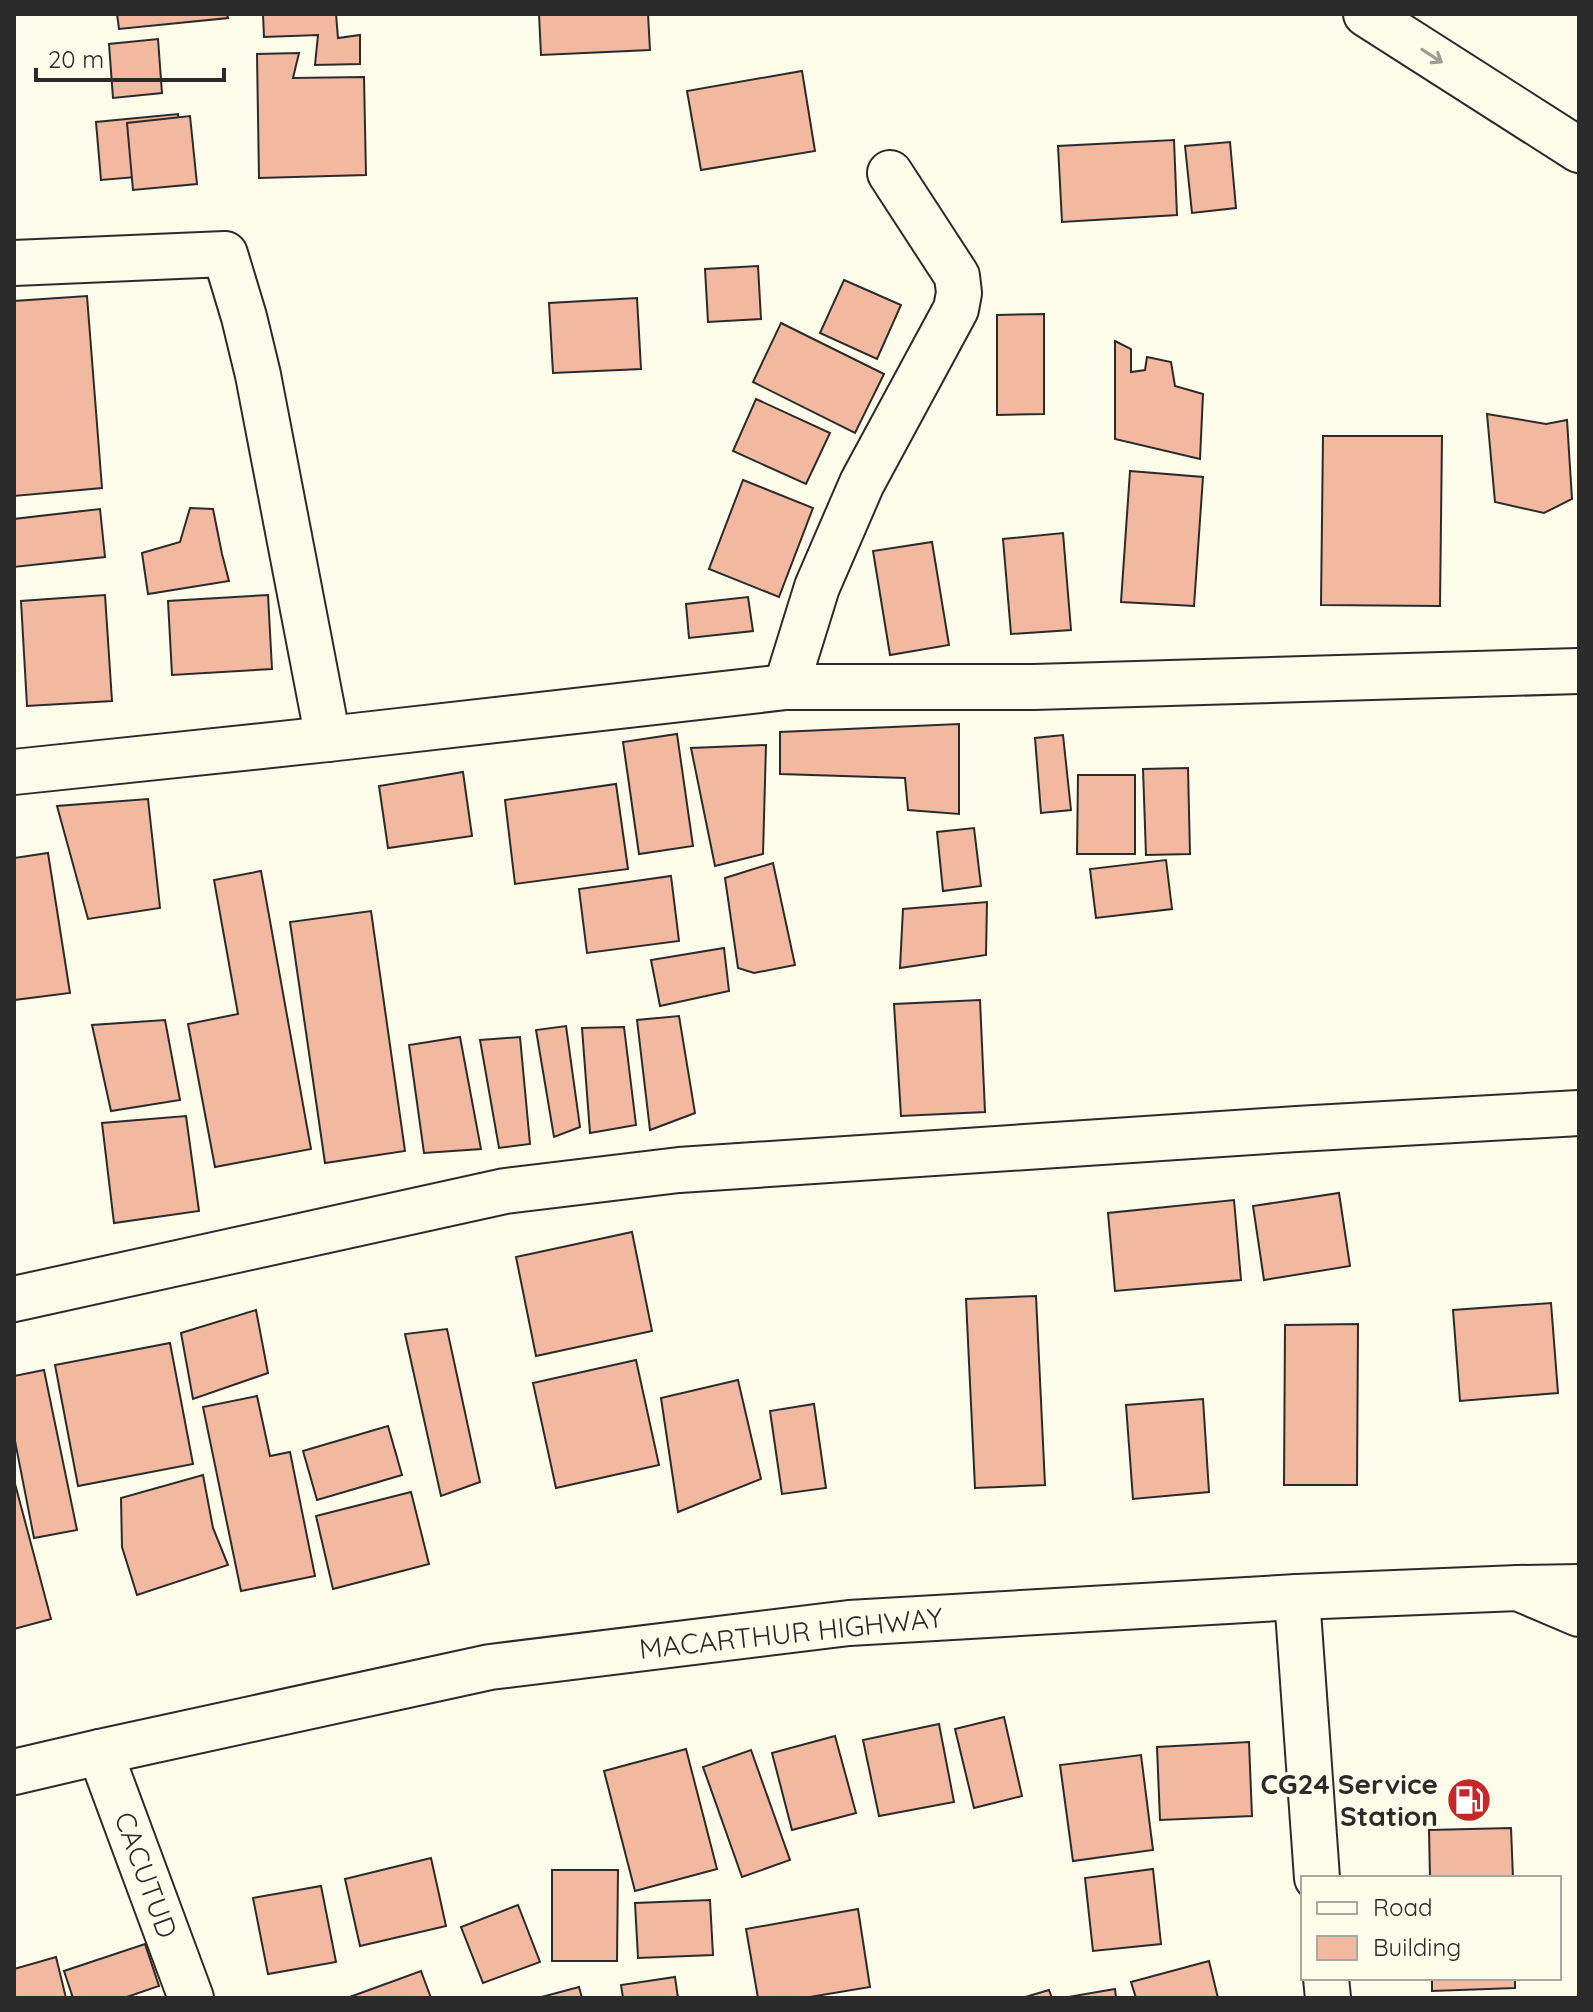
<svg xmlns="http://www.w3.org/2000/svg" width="1593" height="2012" font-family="Quicksand,sans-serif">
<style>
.building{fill:#f2b8a0;stroke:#2b2b2b;stroke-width:2}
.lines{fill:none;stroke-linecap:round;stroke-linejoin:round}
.minor-casing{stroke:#2b2b2b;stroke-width:48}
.trunk-casing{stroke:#2b2b2b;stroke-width:48}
.motorway-casing{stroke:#2b2b2b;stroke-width:48}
.minor{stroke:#fdfbea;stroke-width:44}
.trunk{stroke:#fdfbea;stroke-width:44}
.motorway{stroke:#fdfbea;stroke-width:44}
.oneway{stroke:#9e9d94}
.labels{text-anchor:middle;stroke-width:6;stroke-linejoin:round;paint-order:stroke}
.street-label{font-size:28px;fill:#2b2b2b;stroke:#fdfbea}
.poi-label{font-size:28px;font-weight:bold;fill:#2b2b2b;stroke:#fdfbea;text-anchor:end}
</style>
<rect width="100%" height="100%" fill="#fdfbea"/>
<g class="building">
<path d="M 117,14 L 227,14 L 228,18 L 119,29 Z"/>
<path d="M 263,14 L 336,14 L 338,38 L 360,35 L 360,64 L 315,65 L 318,35 L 264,37 Z"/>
<path d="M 539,14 L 648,14 L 650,50 L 541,55 Z"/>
<path d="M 158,39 L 162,93 L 113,98 L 109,44 Z"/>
<path d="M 299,53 L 293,78 L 364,77 L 366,175 L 259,178 L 257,54 Z"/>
<path d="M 802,71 L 815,151 L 701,170 L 687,91 Z"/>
<path d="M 178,114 L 183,173 L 101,180 L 96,122 Z"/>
<path d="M 190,116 L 197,184 L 133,190 L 127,123 Z"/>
<path d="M 1174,140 L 1177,215 L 1062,222 L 1058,146 Z"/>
<path d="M 1230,142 L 1236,208 L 1192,213 L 1185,146 Z"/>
<path d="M 758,266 L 761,319 L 708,322 L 705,269 Z"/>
<path d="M 844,280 L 901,305 L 877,359 L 820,333 Z"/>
<path d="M 87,296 L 102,488 L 14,496 L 14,301 Z"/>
<path d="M 637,298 L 641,369 L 553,373 L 549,303 Z"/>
<path d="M 1044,314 L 1044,414 L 997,415 L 997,315 Z"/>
<path d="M 781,323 L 884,374 L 855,433 L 753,382 Z"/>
<path d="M 1115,341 L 1131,349 L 1131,372 L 1145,370 L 1147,357 L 1171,362 L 1175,386 L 1203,394 L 1200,459 L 1115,439 Z"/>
<path d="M 756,399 L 830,433 L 806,484 L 733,451 Z"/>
<path d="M 1487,414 L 1546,424 L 1567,420 L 1572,499 L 1544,513 L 1495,502 Z"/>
<path d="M 1323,436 L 1442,436 L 1440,606 L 1321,605 Z"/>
<path d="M 1130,471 L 1203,477 L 1194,606 L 1121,602 Z"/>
<path d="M 743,480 L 813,508 L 779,597 L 709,569 Z"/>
<path d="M 190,508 L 213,509 L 222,554 L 229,581 L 148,594 L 142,553 L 180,542 Z"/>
<path d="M 100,509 L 105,557 L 14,567 L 14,519 Z"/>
<path d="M 1063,533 L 1071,630 L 1011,634 L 1003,539 Z"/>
<path d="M 932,542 L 949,645 L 890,655 L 873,551 Z"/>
<path d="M 105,595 L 112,701 L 27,706 L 21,601 Z"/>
<path d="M 268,595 L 272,669 L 172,675 L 168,601 Z"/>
<path d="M 748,597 L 753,631 L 689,638 L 686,604 Z"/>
<path d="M 959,724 L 959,814 L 908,810 L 905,778 L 780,774 L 780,732 Z"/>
<path d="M 677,734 L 693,846 L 639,854 L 623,742 Z"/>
<path d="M 1063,735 L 1071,810 L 1041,813 L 1035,738 Z"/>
<path d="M 766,745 L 763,854 L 715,866 L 691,748 Z"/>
<path d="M 1188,768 L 1190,854 L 1146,855 L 1143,769 Z"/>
<path d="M 463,772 L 472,836 L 388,848 L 379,786 Z"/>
<path d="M 1078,775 L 1135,775 L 1135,854 L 1077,854 Z"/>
<path d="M 616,784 L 628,869 L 515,884 L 505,800 Z"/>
<path d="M 148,799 L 160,908 L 88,919 L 57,806 Z"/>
<path d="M 974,828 L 981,886 L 943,891 L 937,832 Z"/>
<path d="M 48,853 L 70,993 L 14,1000 L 14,858 Z"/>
<path d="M 1166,860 L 1172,909 L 1096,918 L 1090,869 Z"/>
<path d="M 773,863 L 795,965 L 754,973 L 738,968 L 725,878 Z"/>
<path d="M 261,871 L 311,1149 L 215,1167 L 188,1024 L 238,1014 L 214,880 Z"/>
<path d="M 671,876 L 679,941 L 587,953 L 579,889 Z"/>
<path d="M 987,902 L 986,955 L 900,968 L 903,909 Z"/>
<path d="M 371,911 L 405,1151 L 325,1163 L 290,922 Z"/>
<path d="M 724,948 L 729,991 L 660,1006 L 651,960 Z"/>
<path d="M 980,1000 L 985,1112 L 901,1116 L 894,1004 Z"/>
<path d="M 679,1016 L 695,1113 L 650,1130 L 637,1020 Z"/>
<path d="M 165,1020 L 180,1100 L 111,1111 L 92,1025 Z"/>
<path d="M 566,1026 L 580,1127 L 554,1137 L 536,1030 Z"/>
<path d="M 624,1027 L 636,1125 L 590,1133 L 582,1028 Z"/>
<path d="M 460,1037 L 481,1149 L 424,1153 L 409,1045 Z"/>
<path d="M 520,1037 L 530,1144 L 499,1148 L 480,1040 Z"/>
<path d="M 186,1116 L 199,1211 L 114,1223 L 102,1123 Z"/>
<path d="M 1339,1193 L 1350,1266 L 1264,1280 L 1253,1206 Z"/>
<path d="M 1234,1200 L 1241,1280 L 1115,1291 L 1108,1213 Z"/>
<path d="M 632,1232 L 652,1331 L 536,1356 L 516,1257 Z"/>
<path d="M 1036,1296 L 1045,1485 L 975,1488 L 966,1299 Z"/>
<path d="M 1551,1303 L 1558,1393 L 1460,1401 L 1453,1310 Z"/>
<path d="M 256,1310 L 268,1373 L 193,1399 L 181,1333 Z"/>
<path d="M 1358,1324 L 1357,1485 L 1284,1485 L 1285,1325 Z"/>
<path d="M 447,1329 L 480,1482 L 441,1496 L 405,1334 Z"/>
<path d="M 170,1343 L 193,1464 L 78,1486 L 55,1365 Z"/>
<path d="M 636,1360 L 659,1465 L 556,1488 L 533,1383 Z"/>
<path d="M 44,1370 L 77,1530 L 34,1538 L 14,1436 L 14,1376 Z"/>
<path d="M 738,1380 L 761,1479 L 678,1512 L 661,1398 Z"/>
<path d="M 257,1396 L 270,1456 L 290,1452 L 315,1576 L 241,1591 L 203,1407 Z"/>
<path d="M 1203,1399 L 1209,1492 L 1133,1499 L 1126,1405 Z"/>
<path d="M 814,1404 L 826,1488 L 782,1494 L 770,1411 Z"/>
<path d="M 388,1426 L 402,1475 L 317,1500 L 303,1451 Z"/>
<path d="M 203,1475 L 213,1528 L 228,1565 L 137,1595 L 122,1547 L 121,1498 Z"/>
<path d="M 14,1480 L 51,1619 L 14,1629 Z"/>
<path d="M 411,1492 L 429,1564 L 333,1589 L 316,1516 Z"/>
<path d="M 1004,1717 L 1022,1796 L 974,1808 L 955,1729 Z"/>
<path d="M 939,1724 L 954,1802 L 879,1816 L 863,1740 Z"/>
<path d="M 835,1736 L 856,1813 L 792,1830 L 772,1753 Z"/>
<path d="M 1249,1742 L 1252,1816 L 1160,1820 L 1157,1747 Z"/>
<path d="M 686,1749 L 717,1869 L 635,1891 L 604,1771 Z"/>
<path d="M 751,1750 L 790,1860 L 742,1877 L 703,1767 Z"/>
<path d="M 1141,1755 L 1153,1850 L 1073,1861 L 1060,1765 Z"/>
<path d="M 1511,1828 L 1513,1878 L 1430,1878 L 1429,1830 Z"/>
<path d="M 431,1858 L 446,1926 L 360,1946 L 345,1879 Z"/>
<path d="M 1153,1869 L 1161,1944 L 1093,1951 L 1085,1878 Z"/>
<path d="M 552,1870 L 618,1870 L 617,1961 L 552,1961 Z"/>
<path d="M 321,1886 L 336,1962 L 268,1974 L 253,1898 Z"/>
<path d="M 710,1900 L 713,1955 L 638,1958 L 635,1903 Z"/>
<path d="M 518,1905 L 540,1962 L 483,1983 L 461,1927 Z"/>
<path d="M 858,1909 L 870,1987 L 804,1998 L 758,1998 L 746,1929 Z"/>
<path d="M 145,1944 L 159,1986 L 124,1998 L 73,1998 L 64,1971 Z"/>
<path d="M 56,1957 L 66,1998 L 14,1998 L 14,1969 Z"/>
<path d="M 1209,1961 L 1218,1998 L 1136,1998 L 1131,1982 Z"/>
<path d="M 421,1971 L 431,1998 L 347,1998 Z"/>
<path d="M 675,1977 L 678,1998 L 623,1998 L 621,1985 Z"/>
<path d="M 1432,1978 L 1515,1978 L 1515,1988 L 1432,1991 Z"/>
<path d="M 579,1987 L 582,1998 L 538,1998 Z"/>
<path d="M 1115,1989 L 1116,1998 L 1068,1998 L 1068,1997 Z"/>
<path d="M 1049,1990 L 1052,1998 L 1022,1998 Z"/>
</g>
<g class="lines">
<g class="minor-casing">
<g id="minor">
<path d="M 14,263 L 225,254 L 244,317 L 258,375 L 328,739"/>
<path d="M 786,687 L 817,587 L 862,483 L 956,309 L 959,293 L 957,276 L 890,173"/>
<path d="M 14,772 L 328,739 L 786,687 L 1034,687 L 1579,671"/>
<path d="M 14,1299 L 505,1191 L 679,1170 L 1297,1129 L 1579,1113"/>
<path d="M 1297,1597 L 1317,1878"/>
<path d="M 100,1752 L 191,1998"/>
<path d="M 1326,1978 L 1328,1998"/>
</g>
</g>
<g class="trunk-casing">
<path id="trunk" d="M 14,1772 L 100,1752 L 490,1667 L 849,1623 L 1297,1597 L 1518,1588 L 1579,1587"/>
</g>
<g class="motorway-casing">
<g id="motorway">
<path d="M 1366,14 L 1579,150"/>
<path d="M 1518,1588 L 1579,1614"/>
</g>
</g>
<use href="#minor" class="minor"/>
<use href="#trunk" class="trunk"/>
<use href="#motorway" class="motorway"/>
</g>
<defs><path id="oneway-shaft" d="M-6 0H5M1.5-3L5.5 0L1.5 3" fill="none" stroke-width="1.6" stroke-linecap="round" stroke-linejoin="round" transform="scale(2)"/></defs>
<use class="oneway" href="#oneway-shaft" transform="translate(1432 56) rotate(33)"/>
<defs>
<g id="fuel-disc" transform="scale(2.3)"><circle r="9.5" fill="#c62828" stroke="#fdfbea"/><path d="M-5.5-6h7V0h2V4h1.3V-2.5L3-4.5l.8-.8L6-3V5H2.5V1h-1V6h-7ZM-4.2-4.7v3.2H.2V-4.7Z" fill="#fff"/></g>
</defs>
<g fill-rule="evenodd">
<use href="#fuel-disc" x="1469" y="1800"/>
</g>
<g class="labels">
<g class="street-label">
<text transform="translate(791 1633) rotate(-6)" y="10">MACARTHUR HIGHWAY</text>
<text transform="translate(146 1875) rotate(70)" y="10">CACUTUD</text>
</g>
<g class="poi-label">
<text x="1438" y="1794">CG24 Service<tspan x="1438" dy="32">Station</tspan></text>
</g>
</g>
<rect width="1593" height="2012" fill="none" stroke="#2b2b2b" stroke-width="32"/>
<rect x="1301" y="1876" width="260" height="104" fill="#fdfbea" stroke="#a9a89e" stroke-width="2"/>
<rect x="1317" y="1902" width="40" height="12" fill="#fdfbea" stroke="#a9a89e" stroke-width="2"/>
<text x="1373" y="1916" font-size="24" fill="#2b2b2b">Road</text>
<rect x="1317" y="1936" width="40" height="24" fill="#f2b8a0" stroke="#a9a89e" stroke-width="2"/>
<text x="1373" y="1956" font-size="24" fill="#2b2b2b">Building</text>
<path d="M36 68v12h188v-12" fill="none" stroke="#2b2b2b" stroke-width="4"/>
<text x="48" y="68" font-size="24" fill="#2b2b2b" stroke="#fdfbea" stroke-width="6" paint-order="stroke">20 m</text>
</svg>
